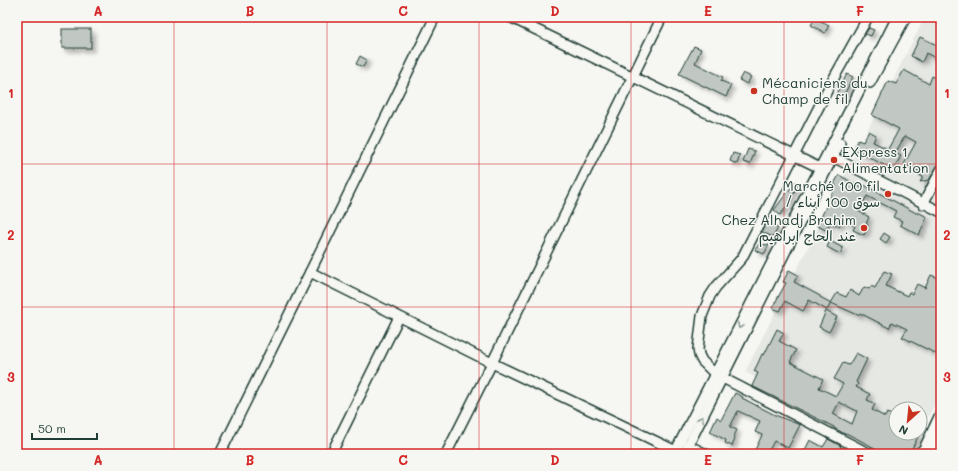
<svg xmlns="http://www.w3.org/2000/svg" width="958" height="471" font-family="Mali,'Playpen Sans Arabic',sans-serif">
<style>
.built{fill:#e6e8e4;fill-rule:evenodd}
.building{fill:#c1c8c3;stroke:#1f3d34;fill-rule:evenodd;filter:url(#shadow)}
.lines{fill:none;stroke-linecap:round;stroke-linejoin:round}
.minor-casing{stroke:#1f3d34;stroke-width:12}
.major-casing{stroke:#1f3d34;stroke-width:15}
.minor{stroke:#f6f6f2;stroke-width:9}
.major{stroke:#f6f6f2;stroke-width:12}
.oneway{stroke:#8a9a93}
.grid{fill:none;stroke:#d62828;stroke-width:1;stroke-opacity:0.55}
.poi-dot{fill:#c8321e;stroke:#f6f6f2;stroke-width:1.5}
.labels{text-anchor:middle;stroke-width:3;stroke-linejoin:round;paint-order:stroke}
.poi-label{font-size:14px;fill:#1f3d34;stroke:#f6f6f2;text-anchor:start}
.neatline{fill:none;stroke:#d62828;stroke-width:1.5}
.grid-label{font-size:13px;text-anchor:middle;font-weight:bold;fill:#d62828}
</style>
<defs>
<filter id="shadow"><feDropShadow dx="3.5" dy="3.5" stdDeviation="2" flood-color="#0004"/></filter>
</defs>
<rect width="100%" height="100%" fill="#f6f6f2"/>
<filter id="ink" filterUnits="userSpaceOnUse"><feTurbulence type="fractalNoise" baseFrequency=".025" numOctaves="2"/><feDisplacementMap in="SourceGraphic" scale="8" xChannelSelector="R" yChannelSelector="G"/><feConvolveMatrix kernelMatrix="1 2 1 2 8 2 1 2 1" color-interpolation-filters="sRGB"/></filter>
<g filter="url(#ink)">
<path class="built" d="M 925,17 L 941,17 L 941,392 L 909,454 L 897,454 L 745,372 ZM 896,409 L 920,409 L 920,433 L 896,433 Z"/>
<g class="building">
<path d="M 815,18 L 829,25 L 825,33 L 811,25 Z"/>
<path d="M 869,28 L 874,30 L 871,36 L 865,34 Z"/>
<rect x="62" y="29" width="29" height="19"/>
<path d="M 920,37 L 941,47 L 941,61 L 926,53 L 922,62 L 911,56 Z"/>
<path d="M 694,46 L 701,49 L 695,63 L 723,77 L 721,81 L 731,85 L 726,97 L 679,74 Z"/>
<path d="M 360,56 L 367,60 L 363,67 L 356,64 Z"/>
<path d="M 904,70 L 929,84 L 932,76 L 941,81 L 941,160 L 929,180 L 920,182 L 923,177 L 919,175 L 920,172 L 904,164 L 916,142 L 905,136 L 895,153 L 901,156 L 893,170 L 854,149 L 858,140 L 863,142 L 869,131 L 876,135 L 873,142 L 888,149 L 899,129 L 872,115 L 888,81 L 896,84 Z"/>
<path d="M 743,73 L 751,77 L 747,84 L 739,80 Z"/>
<path d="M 847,74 L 853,77 L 842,99 L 835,96 Z"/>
<path d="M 748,149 L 755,151 L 750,164 L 743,162 Z"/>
<path d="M 733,153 L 740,155 L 737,164 L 730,161 Z"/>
<path d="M 839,175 L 862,188 L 864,185 L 918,214 L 918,212 L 927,217 L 919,235 L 900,225 L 902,221 L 893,217 L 896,211 L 867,196 L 858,211 L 869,217 L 866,224 L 868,225 L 864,235 L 853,230 L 855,226 L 842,219 L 839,226 L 830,222 L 826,230 L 817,226 L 836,185 L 834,184 Z"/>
<path d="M 795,182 L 798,184 L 791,199 L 792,200 L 780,215 L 774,210 Z"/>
<path d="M 767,222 L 778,228 L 773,237 L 762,232 Z"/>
<path d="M 884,233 L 890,237 L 886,243 L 880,239 Z"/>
<path d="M 830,241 L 843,248 L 840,254 L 827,247 Z"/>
<path d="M 759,244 L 769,245 L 764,254 L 755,250 Z"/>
<path d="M 789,270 L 798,275 L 794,282 L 820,296 L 820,297 L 831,303 L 827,310 L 809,300 L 803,311 L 785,301 L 780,311 L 772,308 L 786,283 L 783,282 Z"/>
<path d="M 884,271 L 892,274 L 886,286 L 907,296 L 909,292 L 912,294 L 917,284 L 925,288 L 931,275 L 941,279 L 941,356 L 902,337 L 907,329 L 892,322 L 889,328 L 860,313 L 858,315 L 831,303 L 837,293 L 846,297 L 850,290 L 859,296 L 864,287 L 869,289 L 871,286 L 875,288 Z"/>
<path d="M 826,311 L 837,317 L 829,332 L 819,327 Z"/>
<path d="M 777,329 L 784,333 L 779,341 L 796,350 L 790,362 L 823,379 L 819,388 L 836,396 L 843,384 L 834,379 L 843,363 L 849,365 L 856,353 L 867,359 L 856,382 L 858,384 L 856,387 L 870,394 L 867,400 L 875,404 L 872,410 L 885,417 L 887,413 L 896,417 L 896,433 L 920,433 L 909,454 L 884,454 L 871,447 L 871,446 L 846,433 L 845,434 L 834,428 L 834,427 L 752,386 L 758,373 L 754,371 L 758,363 L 762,354 L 764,355 ZM 839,402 L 857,411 L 852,424 L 833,414 Z"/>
<path d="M 735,393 L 743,397 L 742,398 L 775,415 L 800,425 L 788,448 L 774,441 L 767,454 L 764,454 L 755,450 L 762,435 L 755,432 L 760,421 L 738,411 L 730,427 L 737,430 L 733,438 L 735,439 L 732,446 L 725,443 L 726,440 L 710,432 L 717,417 L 721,420 Z"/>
<path d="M 828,439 L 841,446 L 840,447 L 853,454 L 803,454 L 810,440 L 823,447 Z"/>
</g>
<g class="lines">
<g class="minor-casing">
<g id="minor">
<path d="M 510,17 L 820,168"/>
<path d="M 868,17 L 830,85 L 742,258 L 716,287 L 710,296 L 702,316 L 698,349 L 699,355 L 702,361 L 715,374 L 870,454"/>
<path d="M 870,83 L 906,17"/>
<path d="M 833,157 L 941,212"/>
<path d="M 923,204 L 941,170"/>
<path d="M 310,272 L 435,17"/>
<path d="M 688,445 L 706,454"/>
<path d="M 220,454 L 310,272 L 492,363 L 676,451"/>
<path d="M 331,454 L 399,317"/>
<path d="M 446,454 L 492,363 L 662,17"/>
<path d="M 674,454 L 897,17"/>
<path d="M 684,454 L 840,143"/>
</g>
</g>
<g class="major-casing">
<g id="major">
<path d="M 925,450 L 941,416"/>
<path d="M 940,453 L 939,445 L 941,435"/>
<path d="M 920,454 L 925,450 L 933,449 L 941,454"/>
</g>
</g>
<use href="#minor" class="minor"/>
<use href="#major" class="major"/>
</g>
<defs><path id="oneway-chevron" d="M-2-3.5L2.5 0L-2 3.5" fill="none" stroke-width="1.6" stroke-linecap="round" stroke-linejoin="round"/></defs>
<g class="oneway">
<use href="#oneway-chevron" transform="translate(740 326) rotate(117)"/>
<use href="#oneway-chevron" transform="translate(701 419) rotate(-63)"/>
</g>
</g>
<path class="grid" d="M 174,17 L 174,454M 327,17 L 327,454M 479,17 L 479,454M 631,17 L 631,454M 784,17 L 784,454M 17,164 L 941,164M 17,307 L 941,307"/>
<g class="poi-dot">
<circle cx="754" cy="91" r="4"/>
<circle cx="834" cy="160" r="4"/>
<circle cx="888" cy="194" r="4"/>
<circle cx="864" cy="228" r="4"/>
</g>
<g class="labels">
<g class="poi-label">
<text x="762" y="88">Mécaniciens du<tspan x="762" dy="16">Champ de fil</tspan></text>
<text x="842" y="157">EXpress 1<tspan x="842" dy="16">Alimentation</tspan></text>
<text x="880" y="191" text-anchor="end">Marché 100 fil<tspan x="880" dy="16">/ سوق 100 أبناء</tspan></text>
<text x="856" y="225" text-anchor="end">Chez Alhadj Brahim<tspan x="856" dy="16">عند الحاج ابراهيم</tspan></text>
</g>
</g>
<rect width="958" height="471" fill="none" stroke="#f6f6f2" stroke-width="44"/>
<g transform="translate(908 421) rotate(207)"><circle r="19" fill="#f6f6f2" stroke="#a0aca6"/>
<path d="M0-3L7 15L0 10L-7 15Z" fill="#c8321e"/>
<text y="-6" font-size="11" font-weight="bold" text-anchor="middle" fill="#1f3d34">N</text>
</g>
<path d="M32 433v6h65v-6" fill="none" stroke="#1f3d34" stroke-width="2"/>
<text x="38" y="433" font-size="12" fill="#1f3d34" stroke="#f6f6f2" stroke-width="3" paint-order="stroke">50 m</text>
<rect x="22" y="22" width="914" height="427" class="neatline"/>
<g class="grid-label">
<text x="98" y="16">A</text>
<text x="250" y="16">B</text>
<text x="403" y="16">C</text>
<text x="555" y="16">D</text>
<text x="708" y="16">E</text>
<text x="860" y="16">F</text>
<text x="11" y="98">1</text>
<text x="947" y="98">1</text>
<text x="11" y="240">2</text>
<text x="947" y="240">2</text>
<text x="11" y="382">3</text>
<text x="947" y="382">3</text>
<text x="98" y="465">A</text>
<text x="250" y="465">B</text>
<text x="403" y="465">C</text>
<text x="555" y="465">D</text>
<text x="708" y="465">E</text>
<text x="860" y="465">F</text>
</g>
</svg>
